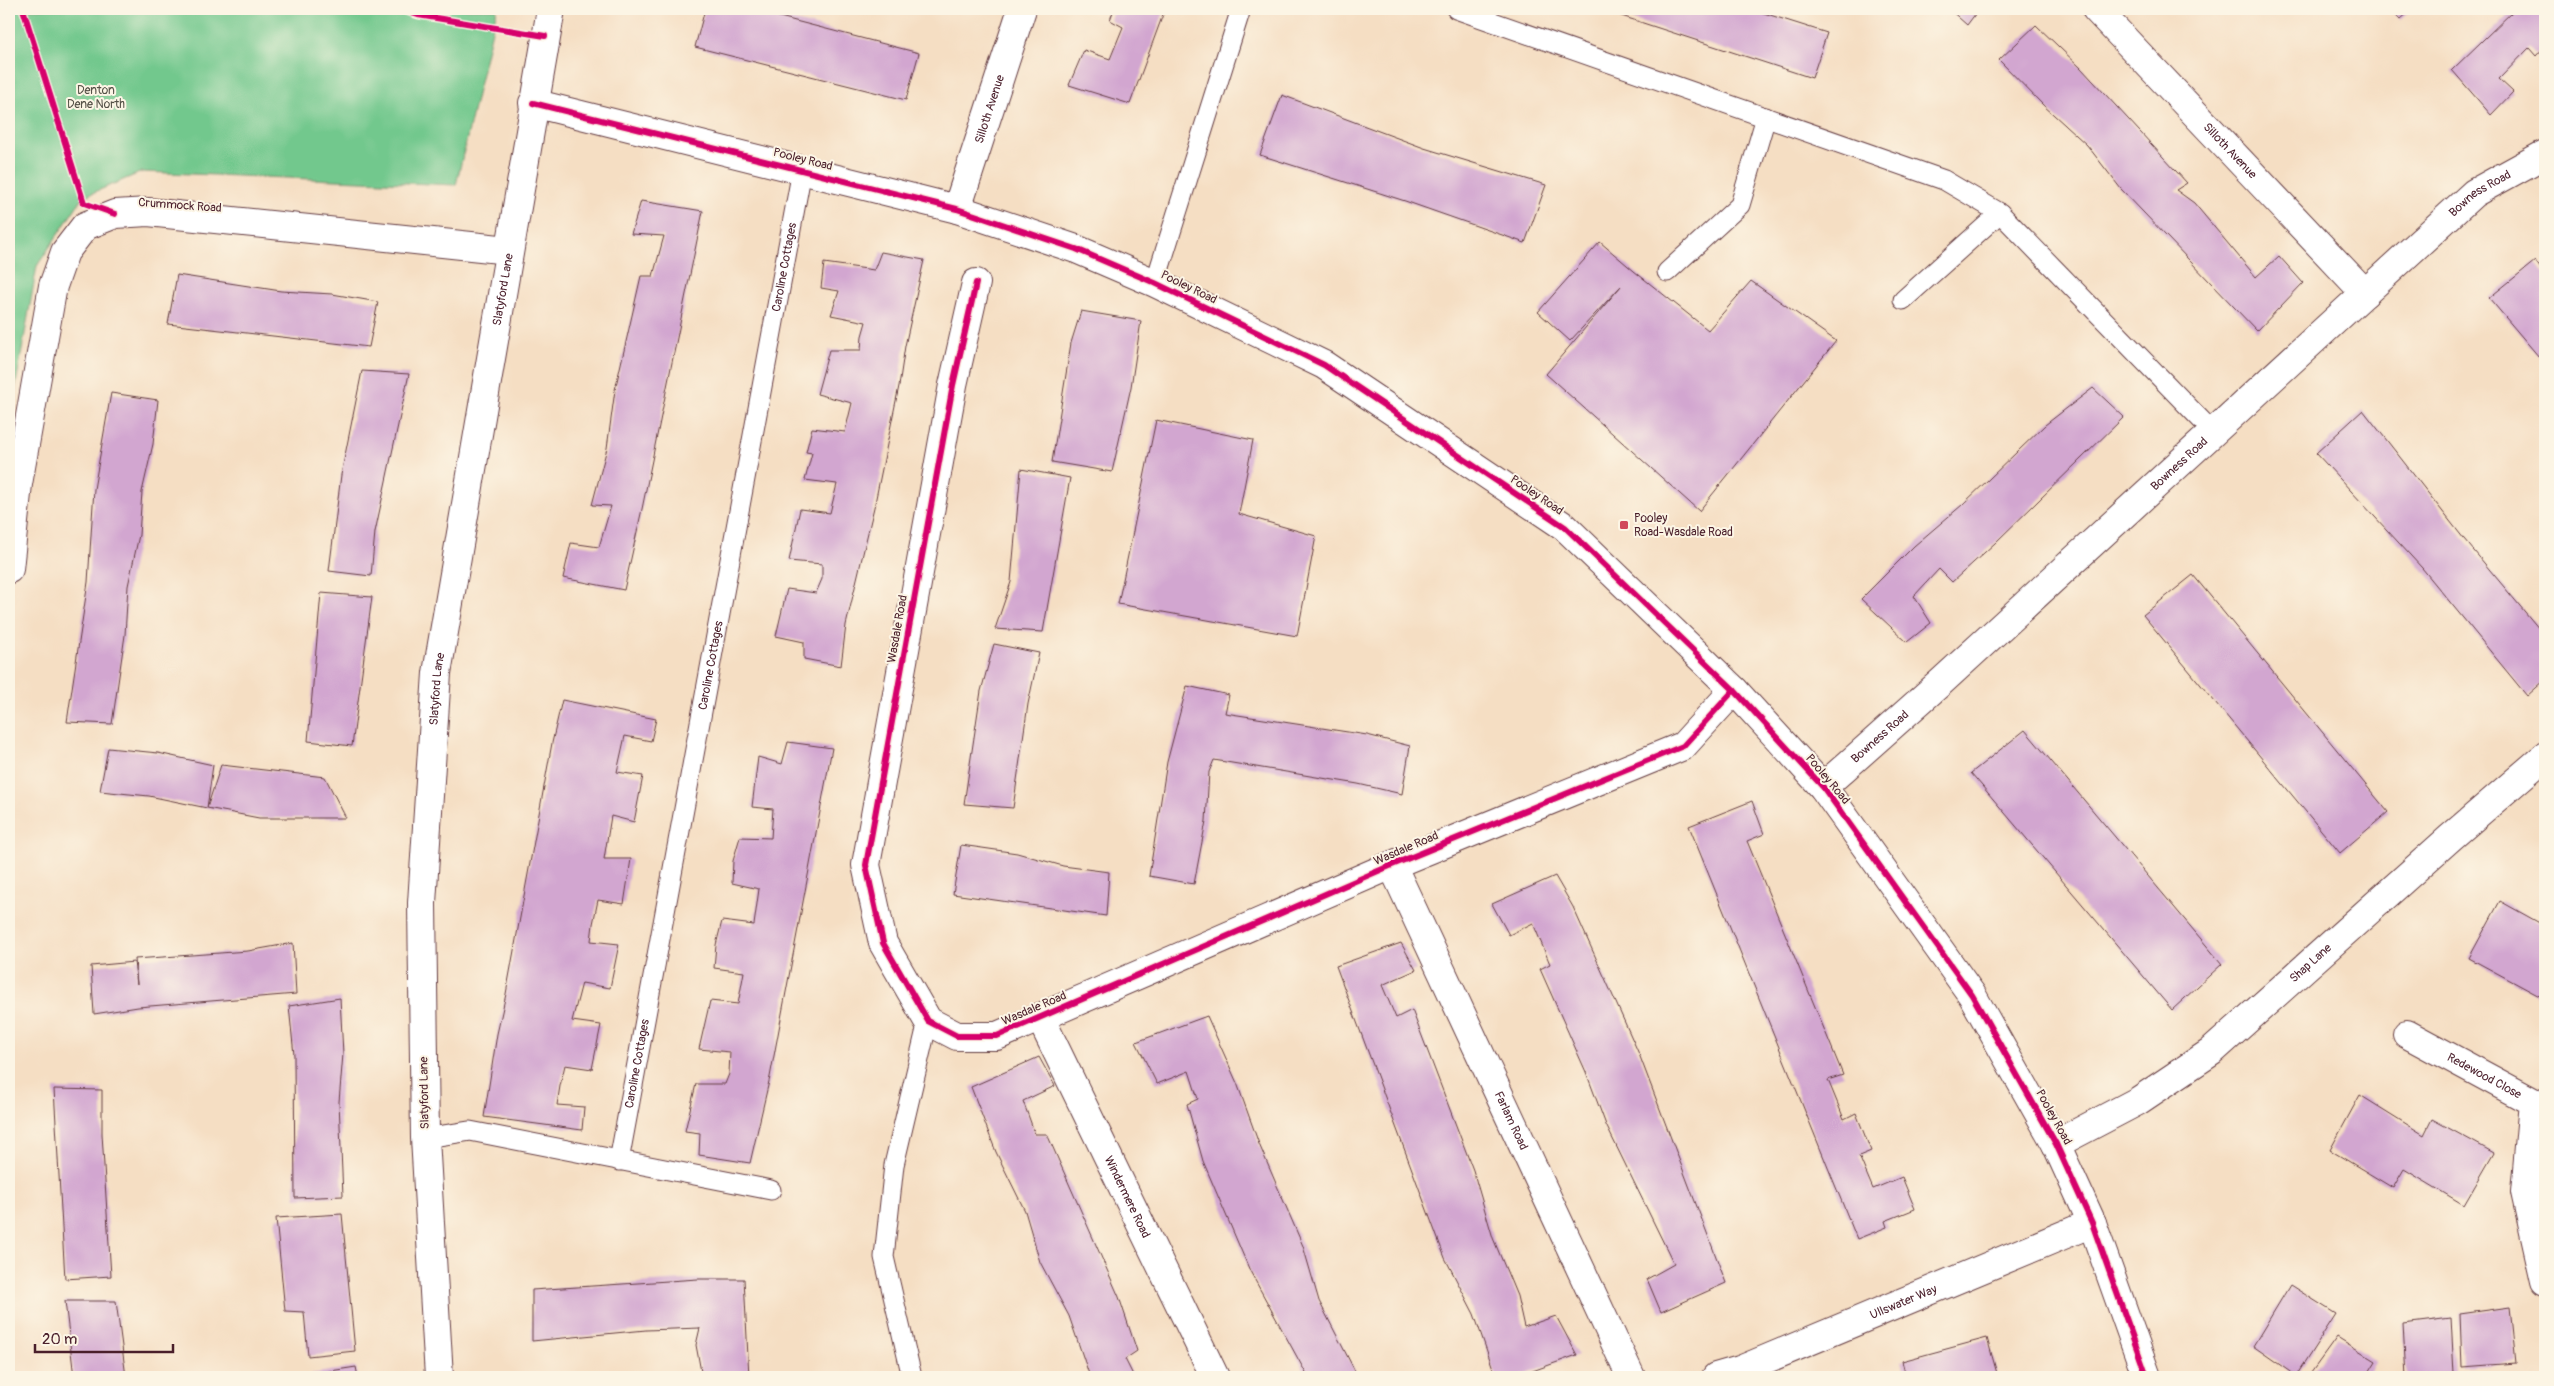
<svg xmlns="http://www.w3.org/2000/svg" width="2554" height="1386" font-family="Pangolin,sans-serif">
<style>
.green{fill:#72c88d;stroke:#5e745c}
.building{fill:#d2a6d0}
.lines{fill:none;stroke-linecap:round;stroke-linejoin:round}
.lane-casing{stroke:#643c42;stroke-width:21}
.street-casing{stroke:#643c42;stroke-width:30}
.secondary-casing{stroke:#643c42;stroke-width:30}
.lane{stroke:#fff;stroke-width:19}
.street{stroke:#fff;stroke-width:28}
.secondary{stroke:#fff;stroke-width:28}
.cycleway-casing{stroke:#fcf5e5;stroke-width:9}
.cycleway{stroke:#d6006c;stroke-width:6}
.poi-dot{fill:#d1495b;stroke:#fcf5e5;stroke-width:2}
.labels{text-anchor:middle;stroke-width:4;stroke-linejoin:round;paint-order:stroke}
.park-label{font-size:12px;fill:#565248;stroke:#fcf5e5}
.street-label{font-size:12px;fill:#4a1f2b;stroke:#fcf5e5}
.poi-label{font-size:12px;fill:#4a1f2b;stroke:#fcf5e5;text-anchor:start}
</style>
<rect width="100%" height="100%" fill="#fcf5e5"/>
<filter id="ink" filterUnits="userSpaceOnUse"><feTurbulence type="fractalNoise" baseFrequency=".02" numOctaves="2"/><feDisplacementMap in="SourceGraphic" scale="10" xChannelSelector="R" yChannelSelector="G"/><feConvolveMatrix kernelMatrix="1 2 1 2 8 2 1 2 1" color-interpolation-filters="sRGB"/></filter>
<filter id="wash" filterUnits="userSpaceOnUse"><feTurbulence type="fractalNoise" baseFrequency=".0096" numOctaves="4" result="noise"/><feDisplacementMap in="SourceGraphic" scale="20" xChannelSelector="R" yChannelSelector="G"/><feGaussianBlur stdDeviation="1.12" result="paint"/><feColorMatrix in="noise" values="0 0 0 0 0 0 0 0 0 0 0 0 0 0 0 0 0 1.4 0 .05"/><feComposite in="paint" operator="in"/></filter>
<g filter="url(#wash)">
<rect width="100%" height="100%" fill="#f5dec3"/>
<path class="green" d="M 9,9 L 497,9 L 456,185 L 142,172 L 83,197 L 37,266 L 9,423 Z"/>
<g id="blocks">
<g class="building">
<path d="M 705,9 L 749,9 L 919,53 L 906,100 L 695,47 Z"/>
<path d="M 1114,9 L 1165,9 L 1130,104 L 1069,85 L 1084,50 L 1110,59 L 1123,27 L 1110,20 Z"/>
<path d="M 1600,9 L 1751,9 L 1827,33 L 1812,78 Z"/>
<path d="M 1949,9 L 1979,9 L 1967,25 Z"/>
<path d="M 2390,9 L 2412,9 L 2400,20 Z"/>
<path d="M 2515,9 L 2545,9 L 2545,46 L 2536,56 L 2529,48 L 2499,79 L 2513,92 L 2491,115 L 2452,70 Z"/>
<path d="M 2036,25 L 2081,68 L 2187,183 L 2176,190 L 2194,203 L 2256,277 L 2279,256 L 2303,283 L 2257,331 L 2121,189 L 2087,145 L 2043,105 L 1999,60 Z"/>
<path d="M 1282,95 L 1424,148 L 1546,185 L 1525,243 L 1405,201 L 1260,155 Z"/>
<path d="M 641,201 L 703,211 L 642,509 L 624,590 L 563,578 L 571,543 L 599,547 L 611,506 L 592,505 L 607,448 L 615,390 L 641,276 L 653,276 L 664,236 L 631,234 Z"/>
<path d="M 1600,242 L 1634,271 L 1708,330 L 1751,281 L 1836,341 L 1699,511 L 1546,374 L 1621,286 L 1570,341 L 1538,312 Z"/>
<path d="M 881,252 L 924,260 L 905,346 L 899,386 L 875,503 L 846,625 L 841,666 L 804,659 L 804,642 L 776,636 L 787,589 L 816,593 L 822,579 L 822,564 L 789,561 L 800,509 L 830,513 L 837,484 L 805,480 L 812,453 L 806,452 L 812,428 L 845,432 L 852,403 L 817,394 L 829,350 L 861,350 L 862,336 L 866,322 L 831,315 L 839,291 L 821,288 L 824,263 L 874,270 Z"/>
<path d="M 2535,261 L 2545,274 L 2545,364 L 2489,298 Z"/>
<path d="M 177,275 L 281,291 L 332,294 L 378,302 L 369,347 L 168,324 Z"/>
<path d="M 1081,311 L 1141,321 L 1131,387 L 1112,472 L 1052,462 L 1071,343 Z"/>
<path d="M 362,371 L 409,374 L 375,532 L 371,576 L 329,571 L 341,475 Z"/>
<path d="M 2093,388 L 2124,417 L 1995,543 L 1952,582 L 1939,569 L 1914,596 L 1931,623 L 1907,642 L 1861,599 L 1914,546 L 1962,505 L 2045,425 Z"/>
<path d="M 111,393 L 158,400 L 153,444 L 142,492 L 139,535 L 128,586 L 125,635 L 112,724 L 67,722 L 88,582 L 94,489 Z"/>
<path d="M 2363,410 L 2464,539 L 2545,636 L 2545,680 L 2527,696 L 2422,568 L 2316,453 Z"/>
<path d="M 1156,420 L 1253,440 L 1239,514 L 1316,536 L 1297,636 L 1118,604 Z"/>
<path d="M 1021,469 L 1070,478 L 1043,632 L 995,629 L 1011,582 Z"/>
<path d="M 2193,575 L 2388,812 L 2340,853 L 2143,615 Z"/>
<path d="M 321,593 L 372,597 L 352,746 L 308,741 Z"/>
<path d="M 994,644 L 1039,653 L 1028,704 L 1013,808 L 964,804 L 981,691 Z"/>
<path d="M 1187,686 L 1229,695 L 1225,713 L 1367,735 L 1410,746 L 1402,794 L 1358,784 L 1214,760 L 1209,772 L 1206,821 L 1194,884 L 1149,876 L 1167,762 Z"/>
<path d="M 562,700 L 656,719 L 651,741 L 625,736 L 617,772 L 643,776 L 634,822 L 611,816 L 604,859 L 631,859 L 624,904 L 598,900 L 593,924 L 591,941 L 619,944 L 610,988 L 582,983 L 572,1021 L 601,1025 L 592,1069 L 565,1065 L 560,1086 L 557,1105 L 584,1107 L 582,1130 L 484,1117 L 497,1034 L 506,994 L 552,743 Z"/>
<path d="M 2025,730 L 2222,964 L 2172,1010 L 1971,773 Z"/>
<path d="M 788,742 L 832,748 L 770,1077 L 750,1163 L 699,1155 L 700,1133 L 685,1131 L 696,1084 L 725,1084 L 729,1074 L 730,1052 L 699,1049 L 710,1001 L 738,1004 L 744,972 L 714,968 L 716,945 L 722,921 L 754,925 L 759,889 L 732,883 L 733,861 L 740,837 L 771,838 L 773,809 L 752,807 L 758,757 L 782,764 Z"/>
<path d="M 108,748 L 158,753 L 213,765 L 207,808 L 221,765 L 325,777 L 346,818 L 259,818 L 207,808 L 149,796 L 100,791 Z"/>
<path d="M 1752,801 L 1764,834 L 1747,841 L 1843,1075 L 1828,1080 L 1844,1119 L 1856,1113 L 1871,1151 L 1859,1156 L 1873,1189 L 1902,1177 L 1915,1209 L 1885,1221 L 1887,1227 L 1857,1239 L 1689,826 Z"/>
<path d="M 961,845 L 1017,853 L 1063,866 L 1109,872 L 1106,916 L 953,894 Z"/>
<path d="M 1555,876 L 1573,907 L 1639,1054 L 1726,1283 L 1661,1312 L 1647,1279 L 1674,1264 L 1606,1125 L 1586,1072 L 1540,969 L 1550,964 L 1533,923 L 1509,935 L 1492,904 Z"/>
<path d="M 2500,901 L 2545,926 L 2545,999 L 2469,958 Z"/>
<path d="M 293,943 L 296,994 L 138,1007 L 94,1014 L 91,966 L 134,962 L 137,984 L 135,959 L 248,951 Z"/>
<path d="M 1401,943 L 1416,970 L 1382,985 L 1396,1018 L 1412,1010 L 1473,1170 L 1493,1238 L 1517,1296 L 1524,1327 L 1556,1316 L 1577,1355 L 1516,1377 L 1496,1377 L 1474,1314 L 1445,1258 L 1336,966 Z"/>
<path d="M 340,998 L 343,1054 L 339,1102 L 343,1196 L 295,1198 L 294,1055 L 289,1006 Z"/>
<path d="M 1207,1016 L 1237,1083 L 1259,1144 L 1303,1246 L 1319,1301 L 1358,1377 L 1308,1377 L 1250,1271 L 1203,1161 L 1187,1104 L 1198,1099 L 1189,1071 L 1157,1084 L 1136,1042 Z"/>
<path d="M 1039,1057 L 1055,1086 L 1023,1101 L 1035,1134 L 1047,1134 L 1119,1297 L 1137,1351 L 1125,1359 L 1134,1377 L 1090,1377 L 1069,1316 L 1040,1262 L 1025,1211 L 996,1152 L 971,1087 Z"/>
<path d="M 54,1089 L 102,1090 L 102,1134 L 111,1276 L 65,1279 Z"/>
<path d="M 2360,1095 L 2424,1135 L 2432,1119 L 2494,1153 L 2464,1205 L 2404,1169 L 2393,1188 L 2330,1150 Z"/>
<path d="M 342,1214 L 355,1351 L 308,1356 L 304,1312 L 285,1311 L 276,1218 Z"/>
<path d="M 698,1279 L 744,1279 L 749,1377 L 702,1377 L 696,1345 L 700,1328 L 646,1330 L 532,1341 L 532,1290 Z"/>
<path d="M 2290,1285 L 2336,1314 L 2296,1376 L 2253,1346 Z"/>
<path d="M 65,1301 L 116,1301 L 126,1377 L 74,1377 Z"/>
<path d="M 2510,1307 L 2516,1363 L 2462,1367 L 2460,1314 Z"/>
<path d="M 2451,1318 L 2454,1374 L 2406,1377 L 2403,1324 Z"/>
<path d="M 2337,1337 L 2376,1361 L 2366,1377 L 2308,1377 Z"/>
<path d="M 1987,1338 L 1998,1377 L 1906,1377 L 1902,1361 Z"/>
<path d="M 356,1367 L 358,1377 L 311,1377 L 311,1374 Z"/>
</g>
</g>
</g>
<g filter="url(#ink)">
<use href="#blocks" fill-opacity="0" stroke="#643c42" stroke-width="1"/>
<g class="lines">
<g class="lane-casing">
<g id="lane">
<path d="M 1456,9 L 1944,180 L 2000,213 L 2213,432"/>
<path d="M 1667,272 L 1740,205 L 1766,117"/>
<path d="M 1155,283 L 1241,9"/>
<path d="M 1903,300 L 2000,213"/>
<path d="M 425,1138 L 470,1131 L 771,1190"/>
<path id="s1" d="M 619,1161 L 802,170"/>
<path d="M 912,1377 L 884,1257 L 894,1165 L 928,1021"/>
</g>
</g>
<g class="street-casing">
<g id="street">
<path id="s2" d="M 2096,9 L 2365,293"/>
<path id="s3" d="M 957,209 L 1022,9"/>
<path d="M 976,283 L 953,385 L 866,865 L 883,943 L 928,1021 L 957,1036 L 997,1036 L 1392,865 L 1683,746 L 1734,690"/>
<path d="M 9,569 L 18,484 L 53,286 L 65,252 L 85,226 L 115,214 L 148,212 L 509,250"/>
<path id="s4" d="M 1823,787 L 1940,683 L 2474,193 L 2545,154"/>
<path id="s5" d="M 1392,865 L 1631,1377"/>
<path id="s6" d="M 1040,1017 L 1215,1377"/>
<path id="s7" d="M 2407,1034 L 2533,1102 L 2525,1192 L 2545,1281"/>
<path id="s8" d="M 2056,1144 L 2138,1101 L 2211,1052 L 2450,838 L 2545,756"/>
<path id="s9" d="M 1716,1377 L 1740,1370 L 2092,1223"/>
</g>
</g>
<g class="secondary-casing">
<g id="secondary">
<path d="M 533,103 L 957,209 L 1076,249 L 1155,283 L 1324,365 L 1565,527 L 1734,690 L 1823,787 L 1972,995 L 2056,1144 L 2092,1223 L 2147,1377"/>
<path id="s10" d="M 439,1377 L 425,1138 L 422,903 L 437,673 L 551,9"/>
</g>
</g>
<use href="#lane" class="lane"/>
<use href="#street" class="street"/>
<use href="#secondary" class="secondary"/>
<g class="cycleway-casing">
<g id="cycleway">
<path d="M 23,9 L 84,203 L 115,214"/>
<path d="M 400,9 L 418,15 L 545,36"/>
<path d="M 533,103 L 957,209 L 1076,249 L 1155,283 L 1324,365 L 1565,527 L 1734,690 L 1823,787 L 1972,995 L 2056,1144 L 2092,1223 L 2147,1377"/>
<path d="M 976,283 L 953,385 L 866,865 L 883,943 L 928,1021 L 957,1036 L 997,1036 L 1392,865 L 1683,746 L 1734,690"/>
</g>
</g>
<use href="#cycleway" class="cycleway"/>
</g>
</g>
<rect class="poi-dot" x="1619" y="520" width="10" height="10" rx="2.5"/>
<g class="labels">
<g class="park-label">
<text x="96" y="94">Denton<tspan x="96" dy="14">Dene North</tspan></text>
</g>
<g class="street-label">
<text dy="4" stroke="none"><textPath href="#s3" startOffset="105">Silloth Avenue</textPath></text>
<text dy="4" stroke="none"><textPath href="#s2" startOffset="195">Silloth Avenue</textPath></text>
<text transform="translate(803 159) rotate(14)" y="4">Pooley Road</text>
<text dy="4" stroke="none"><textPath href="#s4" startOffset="886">Bowness Road</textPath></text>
<text transform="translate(180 205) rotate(4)" y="4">Crummock Road</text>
<text dy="4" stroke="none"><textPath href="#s1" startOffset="909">Caroline Cottages</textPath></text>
<text transform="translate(1189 287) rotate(26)" y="4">Pooley Road</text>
<text dy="4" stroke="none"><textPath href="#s10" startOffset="1094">Slatyford Lane</textPath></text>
<text dy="4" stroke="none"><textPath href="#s4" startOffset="481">Bowness Road</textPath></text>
<text transform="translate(1537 495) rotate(34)" y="4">Pooley Road</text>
<text transform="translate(897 629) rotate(-80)" y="4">Wasdale Road</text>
<text dy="4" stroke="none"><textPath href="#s1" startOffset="504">Caroline Cottages</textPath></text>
<text dy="4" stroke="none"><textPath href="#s10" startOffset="689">Slatyford Lane</textPath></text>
<text dy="4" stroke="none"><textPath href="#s4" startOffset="76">Bowness Road</textPath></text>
<text transform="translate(1828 779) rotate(50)" y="4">Pooley Road</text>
<text transform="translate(1406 848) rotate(-23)" y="4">Wasdale Road</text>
<text dy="4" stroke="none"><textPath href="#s8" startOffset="314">Shap Lane</textPath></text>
<text transform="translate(1034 1008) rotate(-23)" y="4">Wasdale Road</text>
<text dy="4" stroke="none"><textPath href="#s1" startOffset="99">Caroline Cottages</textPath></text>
<text dy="4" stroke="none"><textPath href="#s7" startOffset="88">Redewood Close</textPath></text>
<text transform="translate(424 1093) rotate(-91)" y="4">Slatyford Lane</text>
<text transform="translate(2054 1117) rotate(61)" y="4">Pooley Road</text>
<text dy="4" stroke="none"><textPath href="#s5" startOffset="282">Farlam Road</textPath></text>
<text dy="4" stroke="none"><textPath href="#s6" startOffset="200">Windermere Road</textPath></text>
<text dy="4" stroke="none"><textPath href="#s9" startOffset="202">Ullswater Way</textPath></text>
</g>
<g class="poi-label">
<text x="1634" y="522">Pooley<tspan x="1634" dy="14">Road-Wasdale Road</tspan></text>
</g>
</g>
<rect width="2554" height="1386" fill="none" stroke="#fcf5e5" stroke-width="30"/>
<path d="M35 1344v8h138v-8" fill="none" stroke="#4a1f2b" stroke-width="2.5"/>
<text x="42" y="1344" font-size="15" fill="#4a1f2b" stroke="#fcf5e5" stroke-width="4" paint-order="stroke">20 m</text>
</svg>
